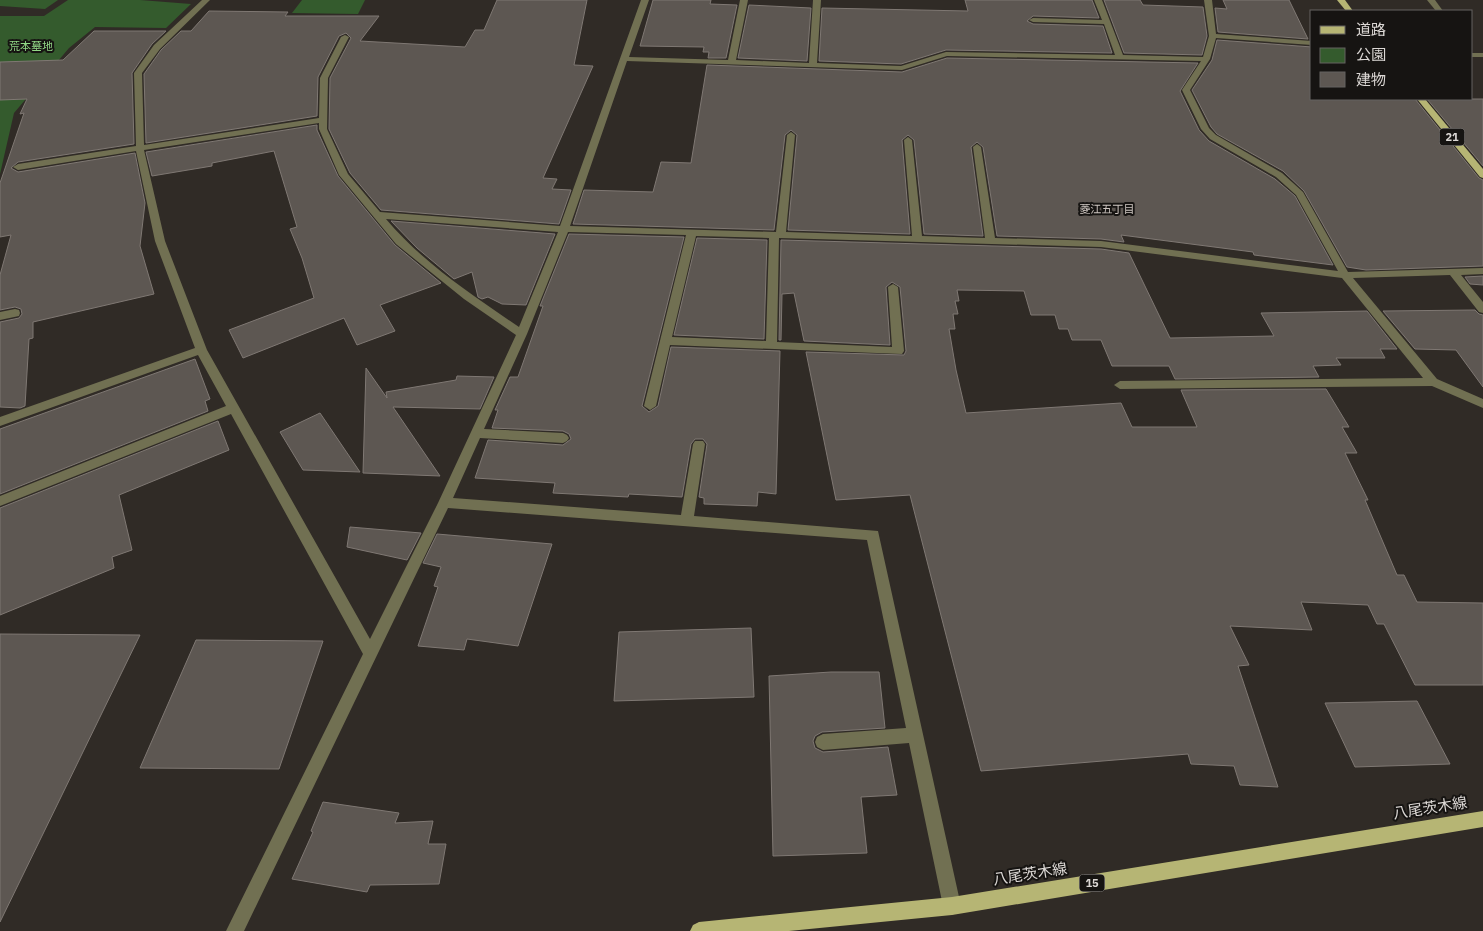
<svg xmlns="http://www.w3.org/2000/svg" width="1483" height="931" font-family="'IBM Plex Sans','Noto Sans JP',sans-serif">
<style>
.green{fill:#345b2d}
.building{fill:#5d5752;stroke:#7f7873}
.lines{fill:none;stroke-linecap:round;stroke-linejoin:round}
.minor{fill:#717052;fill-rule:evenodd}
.major{fill:#b6b574;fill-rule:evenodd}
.labels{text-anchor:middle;stroke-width:4;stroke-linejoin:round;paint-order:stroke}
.far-park-label{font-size:11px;fill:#93d887;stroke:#161412}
.shield{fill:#161412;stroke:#a19d9a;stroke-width:1}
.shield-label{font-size:11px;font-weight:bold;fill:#dcd8d5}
.far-neighbourhood-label{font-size:11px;fill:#cec6c1;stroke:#161412}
.near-street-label{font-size:15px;fill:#dcd8d5;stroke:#161412}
</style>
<rect width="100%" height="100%" fill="#302b26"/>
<g class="green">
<path d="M 0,0 L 58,0 L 45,9 L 0,6 Z"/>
<path d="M 68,0 L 140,0 L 191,4 L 166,28 L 95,27 L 69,48 L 14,113 L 0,174 L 0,16 L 44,16 Z"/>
<path d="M 302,0 L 365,0 L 358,14 L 292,13 Z"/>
</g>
<g class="building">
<path d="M 497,0 L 587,0 L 574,65 L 593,66 L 543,178 L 557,179 L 552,189 L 571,190 L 559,224 L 381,210 L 350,173 L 329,129 L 330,78 L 351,38 L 346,33 L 339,36 L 318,77 L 317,116 L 146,143 L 144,74 L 161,50 L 181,31 L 191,31 L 209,11 L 288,12 L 285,16 L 379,16 L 360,41 L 465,47 L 475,30 L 484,30 Z"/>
<path d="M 653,0 L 711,0 L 710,4 L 737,5 L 726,58 L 708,58 L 709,52 L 703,52 L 704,47 L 640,46 Z"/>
<path d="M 965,0 L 1092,0 L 1099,18 L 1033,16 L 1027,21 L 1033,24 L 1103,26 L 1112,53 L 946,50 L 901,64 L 819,61 L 822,8 L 968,11 Z"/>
<path d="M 1104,0 L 1140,0 L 1143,5 L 1203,7 L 1207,36 L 1202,55 L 1124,53 Z"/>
<path d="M 1223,0 L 1289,0 L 1308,39 L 1218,32 L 1215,8 L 1227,9 Z"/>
<path d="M 749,5 L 811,8 L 807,61 L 738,58 Z"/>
<path d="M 94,31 L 166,31 L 152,44 L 132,73 L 134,144 L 18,162 L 11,168 L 18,172 L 135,153 L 145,203 L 140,246 L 154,294 L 33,322 L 33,338 L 29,339 L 25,406 L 20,408 L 0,407 L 0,322 L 19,318 L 22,314 L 21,309 L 15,307 L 0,310 L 0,275 L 11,235 L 0,237 L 0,183 L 24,113 L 20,114 L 27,99 L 0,100 L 0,62 L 63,60 Z"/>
<path d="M 1217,40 L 1312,47 L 1312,99 L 1415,99 L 1479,178 L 1483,180 L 1483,266 L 1366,270 L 1347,267 L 1304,191 L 1283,171 L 1217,134 L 1211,127 L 1192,90 L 1212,60 Z"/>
<path d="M 947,58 L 1198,63 L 1180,91 L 1199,130 L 1209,141 L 1275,179 L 1295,196 L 1333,265 L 1254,255 L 1253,252 L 1121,235 L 1124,242 L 1101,239 L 997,236 L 983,147 L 977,142 L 971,147 L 983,236 L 924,234 L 914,140 L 908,135 L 902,140 L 910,234 L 788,230 L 797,135 L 791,130 L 785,135 L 774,230 L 573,224 L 584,190 L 653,192 L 661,162 L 691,163 L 707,65 L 902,72 Z"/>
<path d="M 1427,99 L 1483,99 L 1483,166 Z"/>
<path d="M 317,125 L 317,130 L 338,176 L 395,245 L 441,283 L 380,305 L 395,331 L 357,345 L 344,318 L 243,358 L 229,330 L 314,298 L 302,258 L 290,229 L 297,227 L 274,151 L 212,163 L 212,166 L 152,176 L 146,152 Z"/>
<path d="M 391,221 L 555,234 L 526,305 L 502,304 L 488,297 L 482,299 L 478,297 L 472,272 L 454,279 L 417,248 Z"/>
<path d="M 569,234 L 684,237 L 642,406 L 649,412 L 658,406 L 671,347 L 780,351 L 776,494 L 758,492 L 757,506 L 704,504 L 704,498 L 699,497 L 707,444 L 703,439 L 695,439 L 691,444 L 682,497 L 629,494 L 628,497 L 553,493 L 555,483 L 475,478 L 488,440 L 563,445 L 571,439 L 569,434 L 563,431 L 492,428 L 498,410 L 495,410 L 510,377 L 518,377 L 543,306 L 540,306 Z"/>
<path d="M 697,238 L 767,240 L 764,339 L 674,335 Z"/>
<path d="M 781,240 L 1101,249 L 1129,253 L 1170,338 L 1274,336 L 1261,313 L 1367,311 L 1397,349 L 1380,349 L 1385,358 L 1336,358 L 1341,365 L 1313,366 L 1319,377 L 1175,379 L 1169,366 L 1112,366 L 1101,340 L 1072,340 L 1068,329 L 1059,329 L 1055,315 L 1031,315 L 1024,291 L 957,290 L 959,301 L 955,301 L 958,314 L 953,314 L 955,329 L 949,329 L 956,370 L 966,413 L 1121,403 L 1132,427 L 1197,427 L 1181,390 L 1326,389 L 1349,427 L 1342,427 L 1357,453 L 1345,453 L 1368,500 L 1365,500 L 1397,575 L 1404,575 L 1417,602 L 1483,603 L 1483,685 L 1415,685 L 1384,624 L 1377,624 L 1368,605 L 1301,602 L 1312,630 L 1230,626 L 1249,665 L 1238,666 L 1278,787 L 1240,785 L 1234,766 L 1191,764 L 1188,754 L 981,771 L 910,495 L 836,500 L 806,352 L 904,355 L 906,351 L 900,287 L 892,282 L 886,287 L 890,345 L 804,341 L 794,293 L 782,294 L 781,340 L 779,340 Z"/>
<path d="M 1483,276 L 1483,285 L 1470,284 L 1465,277 Z"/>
<path d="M 1475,310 L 1479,314 L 1483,315 L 1483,387 L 1456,350 L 1415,349 L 1383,311 Z"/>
<path d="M 195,359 L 210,399 L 205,401 L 208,411 L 0,494 L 0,429 Z"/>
<path d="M 366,368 L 387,398 L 386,392 L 456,380 L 457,376 L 494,377 L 480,409 L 393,407 L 440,476 L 363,473 Z"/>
<path d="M 320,413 L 360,472 L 303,470 L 280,432 Z"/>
<path d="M 218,421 L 229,450 L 119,495 L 132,550 L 112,557 L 114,568 L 0,615 L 0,508 Z"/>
<path d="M 350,527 L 421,533 L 407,560 L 347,547 Z"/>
<path d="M 437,534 L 552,544 L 518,646 L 467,639 L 464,650 L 418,646 L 438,587 L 434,586 L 441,567 L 423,563 Z"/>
<path d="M 751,628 L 754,697 L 614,701 L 619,632 Z"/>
<path d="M 0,634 L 140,635 L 0,922 Z"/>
<path d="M 196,640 L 323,641 L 279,769 L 140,768 Z"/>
<path d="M 831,672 L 879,672 L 885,728 L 822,732 L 815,736 L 813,741 L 815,748 L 823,752 L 888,747 L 897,795 L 861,797 L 867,853 L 773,856 L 769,676 Z"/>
<path d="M 1417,701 L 1450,764 L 1355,767 L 1325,703 Z"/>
<path d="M 323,802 L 399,813 L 395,823 L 433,821 L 428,844 L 446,844 L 439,884 L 370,885 L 367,892 L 292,879 L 313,832 L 311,831 Z"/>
</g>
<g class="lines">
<g class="minor">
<path d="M 202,0 L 210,0 L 160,49 L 142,73 L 144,145 L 319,118 L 320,78 L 341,37 L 345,35 L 349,37 L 328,78 L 327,129 L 348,174 L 380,212 L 560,226 L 641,0 L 649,0 L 629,57 L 728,60 L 740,0 L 748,0 L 736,60 L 809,63 L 813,0 L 821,0 L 817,63 L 901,66 L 946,52 L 1115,55 L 1104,24 L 1033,22 L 1029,20 L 1033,18 L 1102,20 L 1094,0 L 1102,0 L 1123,55 L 1203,57 L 1209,36 L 1204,0 L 1212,0 L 1216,34 L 1312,41 L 1312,45 L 1216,38 L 1210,59 L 1190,90 L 1209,128 L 1216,135 L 1282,173 L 1303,192 L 1348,272 L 1483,268 L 1483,274 L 1461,275 L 1483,302 L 1483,313 L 1479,312 L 1450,275 L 1353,278 L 1437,379 L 1483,399 L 1483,408 L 1432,386 L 1120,389 L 1114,385 L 1120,381 L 1423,378 L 1342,278 L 1101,247 L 779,238 L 777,342 L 892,347 L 888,287 L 893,284 L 898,287 L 904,351 L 902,354 L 670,345 L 656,406 L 650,410 L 644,406 L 686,235 L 568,232 L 527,334 L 484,429 L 563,433 L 567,435 L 569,438 L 567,441 L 563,443 L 480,438 L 453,498 L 681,515 L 693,444 L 695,441 L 703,441 L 705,444 L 694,516 L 878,531 L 961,906 L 958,912 L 952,915 L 946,912 L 943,906 L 909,743 L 823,750 L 817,747 L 815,742 L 817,737 L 823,734 L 906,728 L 867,540 L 448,508 L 244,931 L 226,931 L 363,654 L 231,414 L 0,506 L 0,496 L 226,406 L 198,355 L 0,426 L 0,417 L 195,348 L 155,241 L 136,151 L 18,170 L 13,167 L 18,164 L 136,146 L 134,73 L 154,45 ZM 947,56 L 1201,61 L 1182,90 L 1201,129 L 1210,139 L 1276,177 L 1296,195 L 1338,271 L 1101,241 L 995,238 L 981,147 L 977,144 L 973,147 L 985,238 L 922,236 L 912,140 L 908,137 L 904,140 L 912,236 L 786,232 L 795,135 L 791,132 L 787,135 L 776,232 L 570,226 L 627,61 L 902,70 ZM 319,123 L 319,129 L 339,175 L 396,244 L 464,299 L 516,335 L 438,503 L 370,639 L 207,350 L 165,241 L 144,150 ZM 386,219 L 558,232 L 519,327 C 472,295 422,262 386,219 ZM 696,236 L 769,238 L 766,341 L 672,337 Z"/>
<path d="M 1427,0 L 1435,0 L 1443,11 L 1436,11 Z"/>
<rect x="1472" y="53" width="11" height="4"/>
<path d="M 15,309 L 19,310 L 20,313 L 19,316 L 0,320 L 0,312 Z"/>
</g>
<g class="major">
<path d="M 1337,0 L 1345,0 L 1353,11 L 1346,11 Z"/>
<path d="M 1417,99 L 1425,99 L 1483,169 L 1483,178 L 1480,177 Z"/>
<path d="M 1483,811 L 1483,827 L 952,915 L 789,931 L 690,931 L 693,925 L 699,922 L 952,897 Z"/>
</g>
</g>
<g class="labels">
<g class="far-park-label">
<text x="31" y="50">荒本墓地</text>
</g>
<g class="shield">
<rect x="1439.5" y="128.5" width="25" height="17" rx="4"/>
<rect x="1079.5" y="874.5" width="25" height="17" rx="4"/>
</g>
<g class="shield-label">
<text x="1452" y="141">21</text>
<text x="1092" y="887">15</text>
</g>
<g class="far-neighbourhood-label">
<text x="1107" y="213">菱江五丁目</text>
</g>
<g class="near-street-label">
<text transform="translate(1430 808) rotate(-9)" y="5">八尾茨木線</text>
<text transform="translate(1030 874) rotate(-9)" y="5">八尾茨木線</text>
</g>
</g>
<rect x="1310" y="10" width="162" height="90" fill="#161412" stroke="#656260"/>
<rect x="1320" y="26" width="25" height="8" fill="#b6b574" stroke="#656260"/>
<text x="1356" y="35" font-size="15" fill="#dcd8d5">道路</text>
<rect x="1320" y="48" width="25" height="15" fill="#345b2d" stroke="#656260"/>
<text x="1356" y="60" font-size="15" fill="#dcd8d5">公園</text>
<rect x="1320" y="72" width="25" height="15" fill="#5d5752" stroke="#656260"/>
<text x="1356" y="85" font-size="15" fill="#dcd8d5">建物</text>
</svg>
